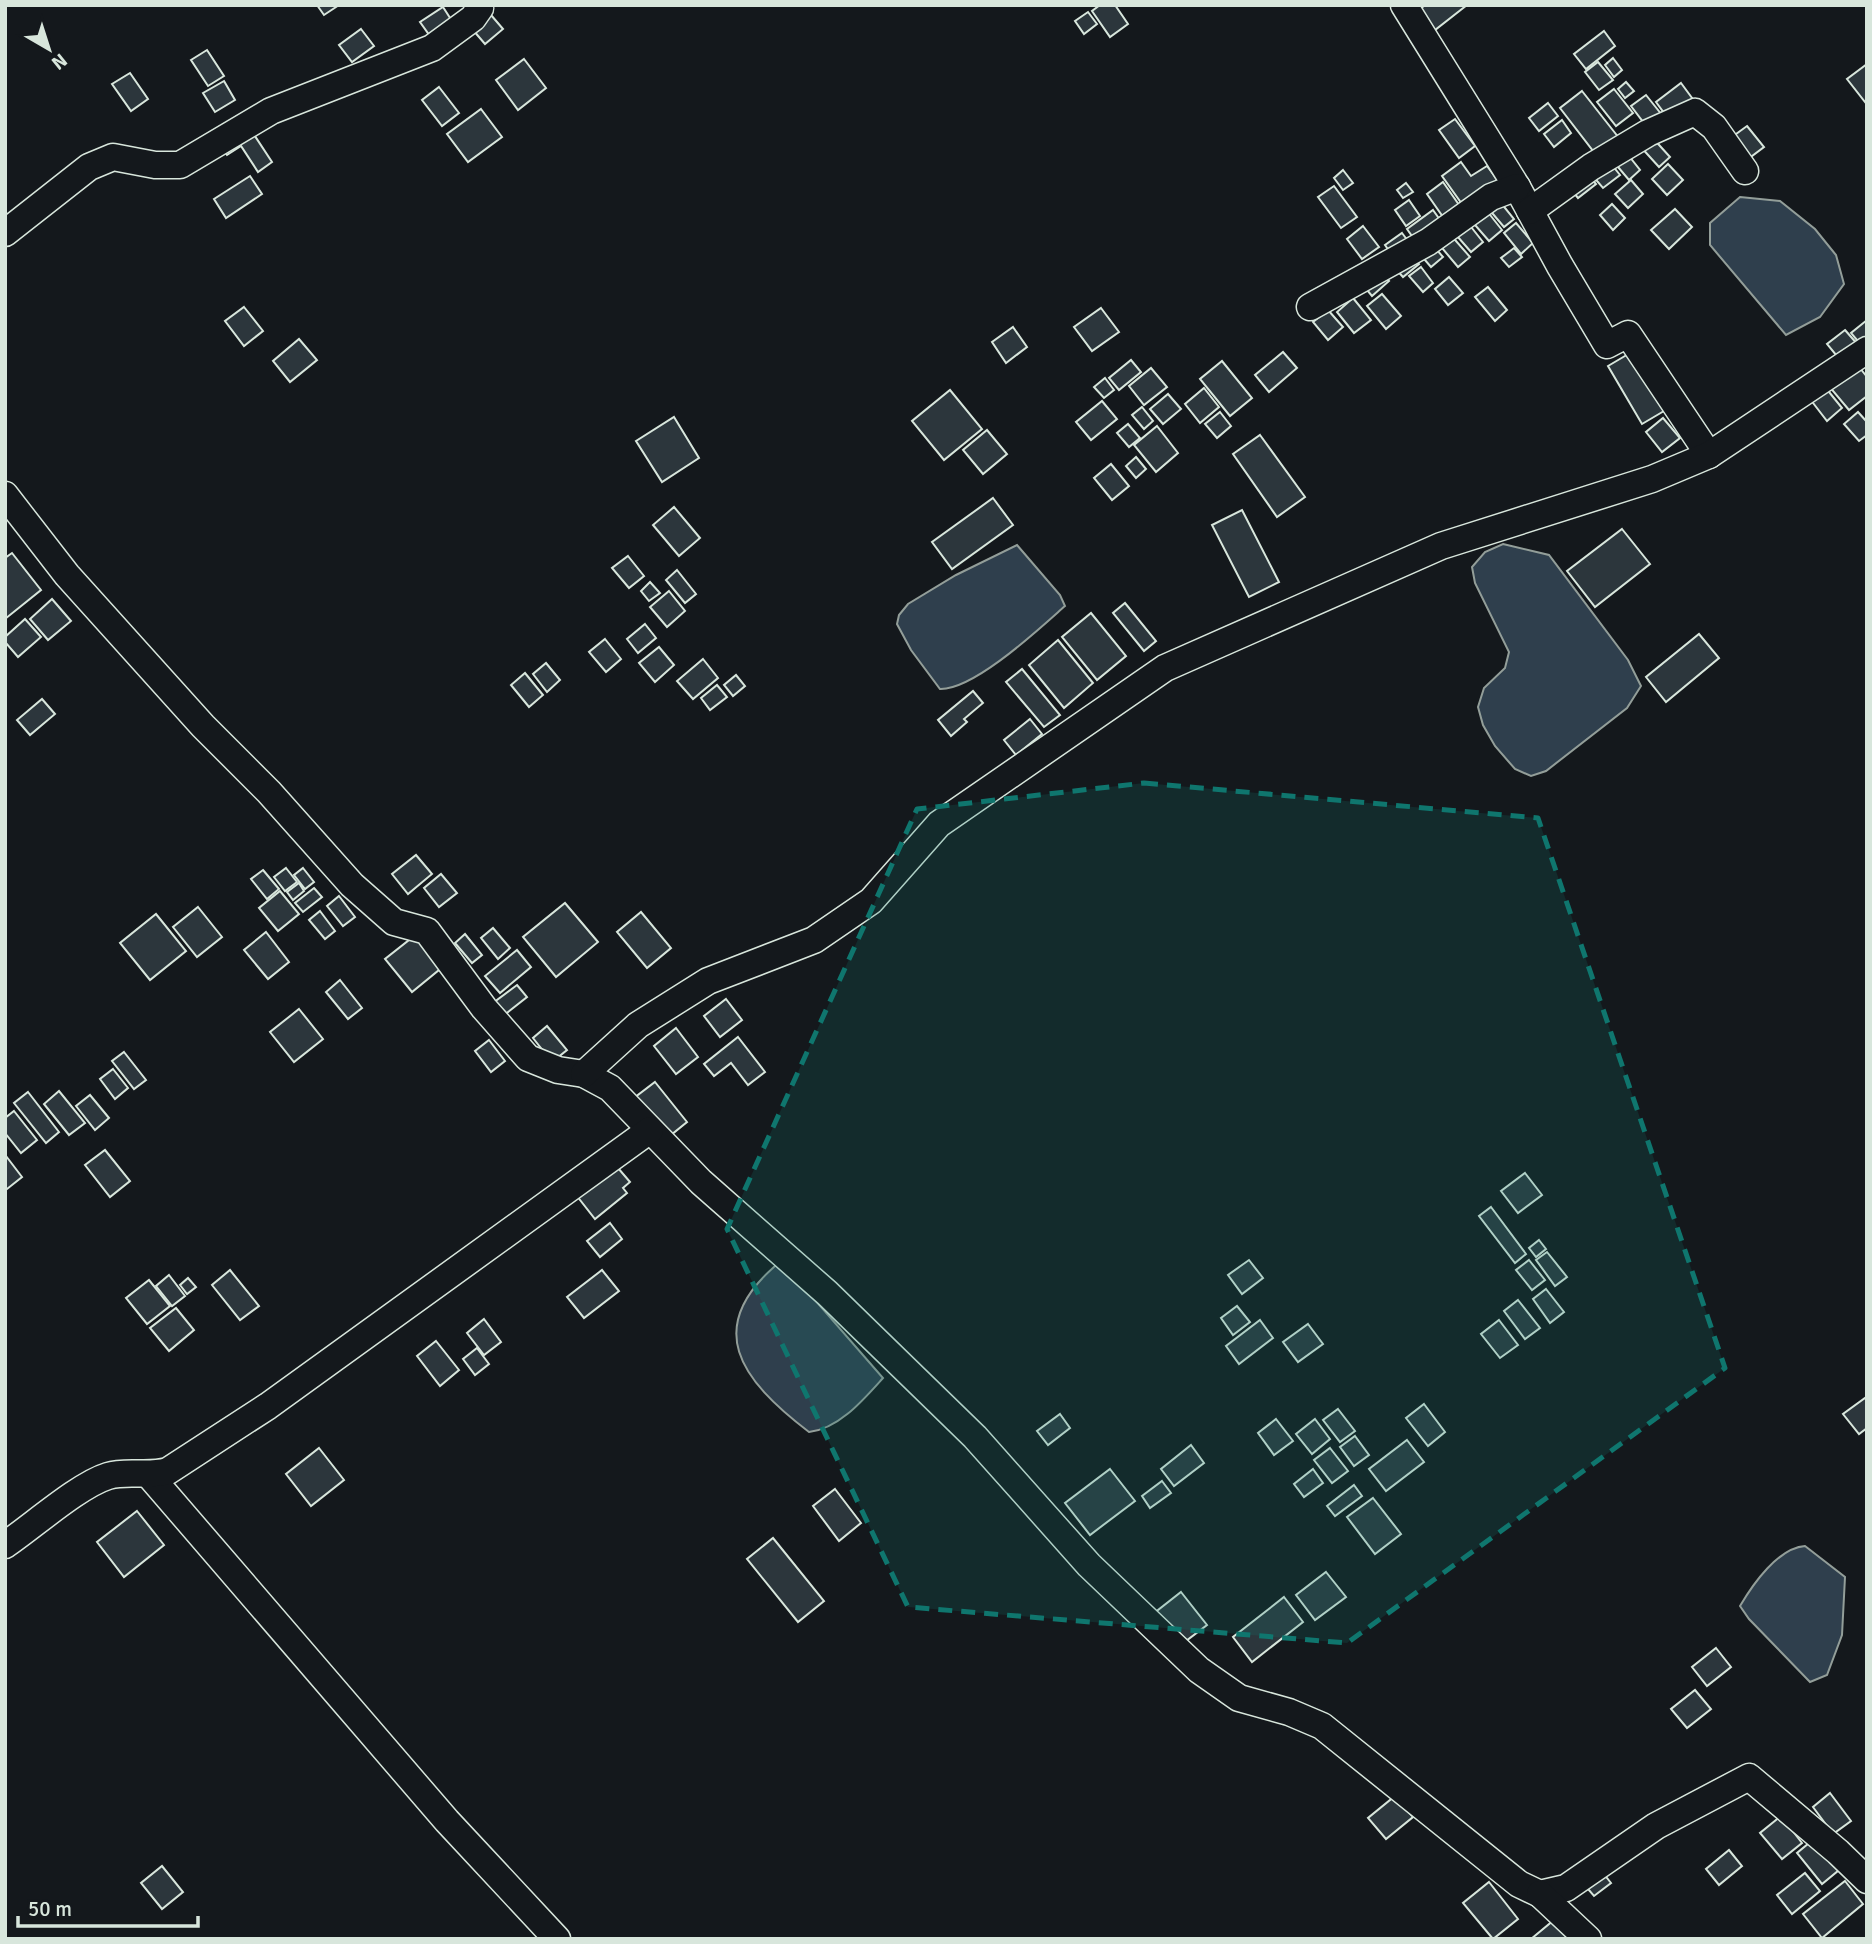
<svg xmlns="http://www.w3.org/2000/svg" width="1872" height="1944" font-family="Signika,sans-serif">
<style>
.water{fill:#2f3f4d;stroke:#939e99;stroke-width:2}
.building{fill:#2c363c;stroke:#d8e6dc;stroke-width:2}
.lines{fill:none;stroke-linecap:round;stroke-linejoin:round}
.minor-casing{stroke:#d8e6dc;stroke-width:29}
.minor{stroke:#14181c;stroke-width:26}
.marked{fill:#0f766e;fill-opacity:0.2;stroke:#0f766e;stroke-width:5;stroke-dasharray:14 9;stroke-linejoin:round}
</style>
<rect width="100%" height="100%" fill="#14181c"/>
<g class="water">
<path d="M 1740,197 L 1780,201 L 1815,229 L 1836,255 L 1844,284 L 1820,317 L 1786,335 L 1710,245 L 1710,223 Z"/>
<path d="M 1503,544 L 1549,555 L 1628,660 L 1641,686 L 1627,708 L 1546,771 L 1531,776 L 1515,769 L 1495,746 L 1483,725 L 1478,707 L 1484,688 L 1505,668 L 1509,652 L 1475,583 L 1472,567 L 1485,552 Z"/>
<path d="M 1017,545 L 1060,595 L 1065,606 C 1039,629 974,690 940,689 L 911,650 L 897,624 L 899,615 L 908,604 L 956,575 Z"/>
<path d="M 781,1261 L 883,1378 C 864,1399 839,1429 809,1432 C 741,1380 700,1327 781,1261 Z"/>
<path d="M 1805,1546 L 1845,1577 L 1842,1635 L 1827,1675 L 1810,1682 L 1749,1619 L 1740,1606 C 1753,1584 1778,1548 1805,1546 Z"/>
</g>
<g class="building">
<path d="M 317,5 L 339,5 L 324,15 Z"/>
<path d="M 1100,5 L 1115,5 L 1128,24 L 1110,37 L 1092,11 Z"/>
<path d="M 1425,5 L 1467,5 L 1435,30 L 1419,10 Z"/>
<path d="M 443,7 L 452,21 L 430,36 L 420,22 Z"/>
<path d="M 1088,12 L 1097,24 L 1084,34 L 1075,21 Z"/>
<path d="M 491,15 L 503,29 L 485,44 L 473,30 Z"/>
<path d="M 361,29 L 374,46 L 352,62 L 339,45 Z"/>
<path d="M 1604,31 L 1615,46 L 1586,69 L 1574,54 Z"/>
<path d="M 207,50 L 224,76 L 208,86 L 191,60 Z"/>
<path d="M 1613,58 L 1622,70 L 1614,77 L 1605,65 Z"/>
<path d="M 524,59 L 546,88 L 518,110 L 496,80 Z"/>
<path d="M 1598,62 L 1613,80 L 1599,90 L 1585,72 Z"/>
<path d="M 1867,64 L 1867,100 L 1865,102 L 1847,79 Z"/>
<path d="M 130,73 L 148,99 L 131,111 L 112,84 Z"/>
<path d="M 224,81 L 235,100 L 215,112 L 203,93 Z"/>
<path d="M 1626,82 L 1634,91 L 1625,98 L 1618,89 Z"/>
<path d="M 1681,83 L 1695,102 L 1670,121 L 1656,102 Z"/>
<path d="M 439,87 L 459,113 L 442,126 L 422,100 Z"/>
<path d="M 1614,89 L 1633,113 L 1616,126 L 1597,102 Z"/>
<path d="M 1582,91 L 1619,138 L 1597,156 L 1560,108 Z"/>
<path d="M 1646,95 L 1662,115 L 1647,127 L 1631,106 Z"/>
<path d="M 1548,103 L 1558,116 L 1539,131 L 1529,118 Z"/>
<path d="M 481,109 L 502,137 L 468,162 L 447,134 Z"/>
<path d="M 1455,119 L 1475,146 L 1459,158 L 1439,130 Z"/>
<path d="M 1562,120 L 1571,133 L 1554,147 L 1544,134 Z"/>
<path d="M 1747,126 L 1764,147 L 1748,159 L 1732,137 Z"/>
<path d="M 249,127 L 272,162 L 258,172 L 241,146 L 227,155 L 221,146 Z"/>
<path d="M 1650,135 L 1670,157 L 1659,167 L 1639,145 Z"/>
<path d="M 1625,151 L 1640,170 L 1629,180 L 1613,161 Z"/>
<path d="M 1608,160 L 1620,175 L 1603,188 L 1591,174 Z"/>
<path d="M 1461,162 L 1471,176 L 1487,166 L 1502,186 L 1467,211 L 1442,176 Z"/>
<path d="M 1668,164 L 1683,180 L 1667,195 L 1652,179 Z"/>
<path d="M 1343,170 L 1353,183 L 1343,190 L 1334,178 Z"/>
<path d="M 1587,173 L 1596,184 L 1578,198 L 1569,187 Z"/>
<path d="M 250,176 L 262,194 L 226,218 L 214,199 Z"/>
<path d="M 1631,180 L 1643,194 L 1628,208 L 1615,194 Z"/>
<path d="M 1443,182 L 1464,212 L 1448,224 L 1427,194 Z"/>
<path d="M 1406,183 L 1413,192 L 1403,198 L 1397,190 Z"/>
<path d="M 1334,186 L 1357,217 L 1341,228 L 1318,197 Z"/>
<path d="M 1497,198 L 1514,219 L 1504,227 L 1487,207 Z"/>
<path d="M 1409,200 L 1420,216 L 1406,226 L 1395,210 Z"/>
<path d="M 1612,204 L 1625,218 L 1613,230 L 1600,215 Z"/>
<path d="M 1483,206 L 1502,230 L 1489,241 L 1468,217 Z"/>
<path d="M 1675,209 L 1692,227 L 1669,249 L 1651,230 Z"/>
<path d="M 1433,210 L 1445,227 L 1419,246 L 1407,229 Z"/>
<path d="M 1464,218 L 1483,242 L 1471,252 L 1451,229 Z"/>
<path d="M 1516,223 L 1533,243 L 1521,254 L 1504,233 Z"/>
<path d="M 1363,226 L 1379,247 L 1362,259 L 1347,239 Z"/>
<path d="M 1402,233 L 1411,245 L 1394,258 L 1385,245 Z"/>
<path d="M 1449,233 L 1470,257 L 1458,267 L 1437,242 Z"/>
<path d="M 1431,243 L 1443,257 L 1431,267 L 1419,253 Z"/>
<path d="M 1514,248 L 1522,257 L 1509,267 L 1501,258 Z"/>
<path d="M 1410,253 L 1419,264 L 1403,277 L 1394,267 Z"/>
<path d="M 1421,267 L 1433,283 L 1423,292 L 1409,276 Z"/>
<path d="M 1379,270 L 1389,281 L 1372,296 L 1362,284 Z"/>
<path d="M 1449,277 L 1463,293 L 1448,305 L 1435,289 Z"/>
<path d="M 1488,287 L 1507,310 L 1495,321 L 1475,297 Z"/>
<path d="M 1382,294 L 1401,316 L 1386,329 L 1367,306 Z"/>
<path d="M 1353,298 L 1371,320 L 1354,333 L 1337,312 Z"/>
<path d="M 244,307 L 263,331 L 244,346 L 225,321 Z"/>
<path d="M 1101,308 L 1119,332 L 1092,351 L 1074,327 Z"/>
<path d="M 1328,310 L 1343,327 L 1328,340 L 1313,322 Z"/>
<path d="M 1867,320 L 1867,342 L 1862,346 L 1851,333 Z"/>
<path d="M 1013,327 L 1027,347 L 1006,363 L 992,342 Z"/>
<path d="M 1845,330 L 1859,346 L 1841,361 L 1827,344 Z"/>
<path d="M 299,339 L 317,360 L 290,382 L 273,361 Z"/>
<path d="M 1283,352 L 1297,368 L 1269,392 L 1255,375 Z"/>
<path d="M 1630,353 L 1664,411 L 1642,424 L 1608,366 Z"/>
<path d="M 1131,360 L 1141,372 L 1119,390 L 1109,378 Z"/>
<path d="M 1222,361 L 1252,398 L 1230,416 L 1200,379 Z"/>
<path d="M 1856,363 L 1867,377 L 1867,396 L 1849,410 L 1828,385 Z"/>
<path d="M 1151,368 L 1167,387 L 1144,405 L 1129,386 Z"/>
<path d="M 1105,378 L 1114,390 L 1104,398 L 1094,387 Z"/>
<path d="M 1825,387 L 1842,408 L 1827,421 L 1810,399 Z"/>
<path d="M 1204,388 L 1219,407 L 1200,423 L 1185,404 Z"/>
<path d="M 950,390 L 982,429 L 944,460 L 912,421 Z"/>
<path d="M 1168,394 L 1181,409 L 1163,424 L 1150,409 Z"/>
<path d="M 1102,401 L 1117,419 L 1091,440 L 1076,422 Z"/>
<path d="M 1142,407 L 1153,421 L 1144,429 L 1132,415 Z"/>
<path d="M 1220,412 L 1231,426 L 1217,438 L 1205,424 Z"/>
<path d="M 1858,412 L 1867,422 L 1867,435 L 1859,441 L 1844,424 Z"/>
<path d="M 674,417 L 699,458 L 662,482 L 636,441 Z"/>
<path d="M 1663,418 L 1680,438 L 1662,452 L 1646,432 Z"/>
<path d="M 1128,424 L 1140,438 L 1129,447 L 1117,433 Z"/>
<path d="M 1157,426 L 1178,453 L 1156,472 L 1134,445 Z"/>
<path d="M 987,430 L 1007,454 L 983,474 L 963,450 Z"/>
<path d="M 1260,435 L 1305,497 L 1277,517 L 1233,454 Z"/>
<path d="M 1136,457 L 1146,469 L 1136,478 L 1126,466 Z"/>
<path d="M 1111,464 L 1129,486 L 1112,500 L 1094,478 Z"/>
<path d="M 993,498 L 1013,525 L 952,569 L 932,542 Z"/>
<path d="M 674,507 L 700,538 L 679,556 L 653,525 Z"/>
<path d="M 1242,510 L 1279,582 L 1249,597 L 1212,525 Z"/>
<path d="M 1622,529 L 1650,564 L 1595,607 L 1567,571 Z"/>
<path d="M 12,553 L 41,590 L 5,619 L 5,558 Z"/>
<path d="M 628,556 L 644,576 L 629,588 L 612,568 Z"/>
<path d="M 677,570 L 696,594 L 685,603 L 666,580 Z"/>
<path d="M 650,582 L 660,593 L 649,601 L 641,591 Z"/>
<path d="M 669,591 L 685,611 L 667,627 L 650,607 Z"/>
<path d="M 52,599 L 71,621 L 48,640 L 30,619 Z"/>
<path d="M 1125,603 L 1156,641 L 1144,651 L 1113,613 Z"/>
<path d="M 1091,613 L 1126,656 L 1097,680 L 1062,637 Z"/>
<path d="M 25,619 L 41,637 L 18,657 L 5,642 L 5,637 Z"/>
<path d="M 645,624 L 656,638 L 638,653 L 627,639 Z"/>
<path d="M 1699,634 L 1719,658 L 1666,702 L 1646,677 Z"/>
<path d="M 605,639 L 621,659 L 606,672 L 589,652 Z"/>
<path d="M 1058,640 L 1093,683 L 1064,708 L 1029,665 Z"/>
<path d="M 659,647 L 674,665 L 655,682 L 639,663 Z"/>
<path d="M 703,659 L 718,678 L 693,699 L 677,681 Z"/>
<path d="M 546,663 L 560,680 L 547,692 L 533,674 Z"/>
<path d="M 1022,669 L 1060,715 L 1044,727 L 1006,682 Z"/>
<path d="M 525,673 L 543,695 L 529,707 L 511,685 Z"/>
<path d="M 736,675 L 745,686 L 733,696 L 724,685 Z"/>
<path d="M 717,685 L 727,697 L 710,710 L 701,698 Z"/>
<path d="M 973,691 L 983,703 L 964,719 L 967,722 L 951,736 L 938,720 Z"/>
<path d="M 42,699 L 55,714 L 30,735 L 17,720 Z"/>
<path d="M 1030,719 L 1042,734 L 1016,755 L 1004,740 Z"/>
<path d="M 416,855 L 432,874 L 408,894 L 392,874 Z"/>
<path d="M 286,868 L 297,882 L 285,891 L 274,877 Z"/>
<path d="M 303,868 L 314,882 L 305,889 L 294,875 Z"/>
<path d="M 263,870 L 279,889 L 267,899 L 251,879 Z"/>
<path d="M 441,874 L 457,893 L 439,907 L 424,888 Z"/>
<path d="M 299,883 L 304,891 L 293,900 L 287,892 Z"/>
<path d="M 314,888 L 322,897 L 303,912 L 295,903 Z"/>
<path d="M 280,891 L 299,914 L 278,931 L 259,908 Z"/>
<path d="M 339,896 L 355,917 L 343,926 L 327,906 Z"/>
<path d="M 565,903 L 598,942 L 556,977 L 523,937 Z"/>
<path d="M 198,907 L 222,937 L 197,957 L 173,927 Z"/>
<path d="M 320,911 L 335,931 L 325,939 L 309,920 Z"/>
<path d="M 641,912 L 671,948 L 647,968 L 617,932 Z"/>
<path d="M 156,914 L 186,951 L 150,980 L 120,943 Z"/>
<path d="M 493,928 L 510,948 L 498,959 L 481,938 Z"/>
<path d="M 266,932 L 289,962 L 268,979 L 244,950 Z"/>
<path d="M 418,933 L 445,965 L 412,992 L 385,959 Z"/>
<path d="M 465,934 L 482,955 L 472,963 L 455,943 Z"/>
<path d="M 517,950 L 531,967 L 500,993 L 485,976 Z"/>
<path d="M 340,980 L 362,1008 L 348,1019 L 326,992 Z"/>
<path d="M 517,985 L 527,997 L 503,1016 L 493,1003 Z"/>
<path d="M 726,999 L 742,1020 L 720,1037 L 704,1016 Z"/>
<path d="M 299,1009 L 323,1039 L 294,1062 L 270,1032 Z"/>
<path d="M 547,1026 L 567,1050 L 552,1062 L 533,1038 Z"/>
<path d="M 676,1028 L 698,1057 L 676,1074 L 654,1046 Z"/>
<path d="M 738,1037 L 765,1072 L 748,1085 L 731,1063 L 714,1076 L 704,1064 Z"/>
<path d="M 489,1040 L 505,1061 L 491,1072 L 475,1051 Z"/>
<path d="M 124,1052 L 146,1080 L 134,1089 L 112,1061 Z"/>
<path d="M 113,1069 L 128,1088 L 115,1099 L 100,1079 Z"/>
<path d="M 655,1082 L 687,1122 L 666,1139 L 634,1098 Z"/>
<path d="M 59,1091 L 85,1123 L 69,1135 L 44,1104 Z"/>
<path d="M 28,1092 L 59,1132 L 46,1143 L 14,1103 Z"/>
<path d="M 90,1095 L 109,1118 L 95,1130 L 76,1106 Z"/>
<path d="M 14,1111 L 37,1140 L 21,1153 L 5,1133 L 5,1118 Z"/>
<path d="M 105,1150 L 130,1181 L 110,1197 L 85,1165 Z"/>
<path d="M 6,1156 L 22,1177 L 7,1189 L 5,1187 Z"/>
<path d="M 612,1161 L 630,1182 L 623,1188 L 627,1193 L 595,1219 L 573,1191 Z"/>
<path d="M 1525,1173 L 1542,1195 L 1518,1213 L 1501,1191 Z"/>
<path d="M 1491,1207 L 1526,1254 L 1515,1263 L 1479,1216 Z"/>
<path d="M 610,1223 L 622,1239 L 600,1257 L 587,1241 Z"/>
<path d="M 1539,1240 L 1546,1249 L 1536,1257 L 1529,1248 Z"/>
<path d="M 1547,1252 L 1567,1277 L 1555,1286 L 1536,1260 Z"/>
<path d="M 1249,1260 L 1263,1278 L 1242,1294 L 1228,1275 Z"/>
<path d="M 1529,1260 L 1545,1280 L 1532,1290 L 1516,1270 Z"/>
<path d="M 230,1270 L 259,1306 L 240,1320 L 212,1285 Z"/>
<path d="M 602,1270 L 619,1291 L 584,1318 L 567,1297 Z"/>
<path d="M 169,1275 L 185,1296 L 172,1306 L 156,1286 Z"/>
<path d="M 188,1278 L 196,1287 L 187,1294 L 180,1285 Z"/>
<path d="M 149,1280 L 170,1306 L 147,1324 L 126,1298 Z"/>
<path d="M 1546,1289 L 1564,1312 L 1550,1323 L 1533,1299 Z"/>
<path d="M 1518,1300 L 1540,1328 L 1525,1339 L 1504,1311 Z"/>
<path d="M 1237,1306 L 1250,1322 L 1233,1335 L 1221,1318 Z"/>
<path d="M 176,1308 L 194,1330 L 169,1351 L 150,1328 Z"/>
<path d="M 484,1319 L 501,1342 L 484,1355 L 467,1333 Z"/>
<path d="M 1260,1320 L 1273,1338 L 1239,1364 L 1226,1346 Z"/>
<path d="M 1499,1320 L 1518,1345 L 1500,1358 L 1481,1334 Z"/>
<path d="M 1308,1324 L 1323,1344 L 1298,1362 L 1283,1342 Z"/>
<path d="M 436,1341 L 459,1370 L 440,1386 L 417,1356 Z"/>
<path d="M 477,1348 L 489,1364 L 475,1375 L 463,1359 Z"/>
<path d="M 1865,1398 L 1867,1401 L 1867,1428 L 1859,1434 L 1843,1414 Z"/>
<path d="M 1424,1404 L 1445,1432 L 1428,1446 L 1406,1418 Z"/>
<path d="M 1338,1409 L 1355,1431 L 1340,1442 L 1323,1420 Z"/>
<path d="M 1060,1414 L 1070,1428 L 1048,1445 L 1037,1431 Z"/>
<path d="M 1276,1419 L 1293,1441 L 1274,1455 L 1258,1433 Z"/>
<path d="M 1315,1419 L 1330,1439 L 1312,1454 L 1296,1434 Z"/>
<path d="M 1355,1436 L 1369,1455 L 1354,1466 L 1340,1447 Z"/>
<path d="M 1407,1440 L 1424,1462 L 1386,1491 L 1369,1469 Z"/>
<path d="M 1191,1445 L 1204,1463 L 1174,1486 L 1161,1469 Z"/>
<path d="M 319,1448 L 344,1480 L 311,1506 L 286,1474 Z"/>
<path d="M 1330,1448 L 1348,1471 L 1332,1483 L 1314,1460 Z"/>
<path d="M 1110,1469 L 1135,1501 L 1090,1535 L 1065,1503 Z"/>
<path d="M 1313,1469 L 1323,1483 L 1304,1497 L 1294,1484 Z"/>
<path d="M 1162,1481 L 1171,1493 L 1150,1508 L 1142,1496 Z"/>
<path d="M 1354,1485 L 1362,1496 L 1335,1516 L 1327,1506 Z"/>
<path d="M 835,1489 L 861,1523 L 839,1541 L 813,1506 Z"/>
<path d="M 1373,1498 L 1401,1534 L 1375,1554 L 1347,1517 Z"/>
<path d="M 137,1511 L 164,1545 L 124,1577 L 97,1542 Z"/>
<path d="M 773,1538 L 824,1601 L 798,1622 L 747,1559 Z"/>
<path d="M 1326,1572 L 1346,1597 L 1315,1620 L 1296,1595 Z"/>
<path d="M 1181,1592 L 1207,1625 L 1178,1647 L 1153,1614 Z"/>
<path d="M 1284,1597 L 1303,1622 L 1252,1662 L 1233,1637 Z"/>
<path d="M 1716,1648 L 1731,1667 L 1707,1686 L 1692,1667 Z"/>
<path d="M 1695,1690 L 1711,1709 L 1687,1728 L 1671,1709 Z"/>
<path d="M 1830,1793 L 1851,1821 L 1833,1834 L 1813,1807 Z"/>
<path d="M 1395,1796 L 1413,1817 L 1386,1839 L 1368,1818 Z"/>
<path d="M 1781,1816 L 1802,1843 L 1782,1859 L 1760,1833 Z"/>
<path d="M 1814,1839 L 1839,1870 L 1822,1884 L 1797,1853 Z"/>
<path d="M 1729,1850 L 1742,1866 L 1719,1885 L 1706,1869 Z"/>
<path d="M 162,1866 L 183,1892 L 162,1909 L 141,1883 Z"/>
<path d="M 1599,1868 L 1611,1883 L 1594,1896 L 1582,1882 Z"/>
<path d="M 1805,1873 L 1820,1891 L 1792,1914 L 1777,1895 Z"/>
<path d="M 1845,1881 L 1863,1904 L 1822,1938 L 1803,1914 Z"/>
<path d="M 1489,1882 L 1518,1919 L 1493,1939 L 1463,1903 Z"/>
<path d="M 1554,1920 L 1570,1939 L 1531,1939 Z"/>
</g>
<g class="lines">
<g class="minor-casing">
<g id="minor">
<path d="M 1404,5 L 1517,187 L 1560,266 L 1607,345 L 1628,334 L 1709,455"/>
<path d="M 1530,211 L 1591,167 L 1648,133 L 1695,112 L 1714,127 L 1745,171"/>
<path d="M 5,233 L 89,167 L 113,157 L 155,165 L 180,165 L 271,111 L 432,48 L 473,18 L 480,8 L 478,5"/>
<path d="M 1310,307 L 1428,242 L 1491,197 L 1517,187"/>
<path d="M 5,495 L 67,575 L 203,726 L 269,792 L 352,885 L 394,922 L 427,931 L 484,1008 L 528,1058 L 558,1070 L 584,1074 L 610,1088 L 701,1182 L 827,1293 L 975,1437 L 1089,1565 L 1199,1670 L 1239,1698 L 1289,1712 L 1322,1726 L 1519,1884 L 1540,1894 L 1566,1888 L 1656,1826 L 1749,1777 L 1838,1852 L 1867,1880"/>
<path d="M 584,1074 L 638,1025 L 708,981 L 814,940 L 871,901 L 939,824 L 1165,668 L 1441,546 L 1652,479 L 1709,455 L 1867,350"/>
<path d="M 149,1475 L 447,1821 L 557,1939"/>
<path d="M 5,1545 C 33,1526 79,1485 108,1476 C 127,1470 148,1477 168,1471 L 268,1406 L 650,1130"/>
<path d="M 1540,1894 L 1588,1939"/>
</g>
</g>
<use href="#minor" class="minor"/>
</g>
<path class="marked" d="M 1144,783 L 1538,818 L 1725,1368 L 1347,1643 L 908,1607 L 727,1229 L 917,809 Z"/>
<rect width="1872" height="1944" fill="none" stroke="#d8e6dc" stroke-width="14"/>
<g transform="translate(49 49) rotate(141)" stroke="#14181c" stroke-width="5" paint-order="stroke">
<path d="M0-5L12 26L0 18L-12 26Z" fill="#d8e6dc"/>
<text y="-10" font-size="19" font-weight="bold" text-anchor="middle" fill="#d8e6dc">N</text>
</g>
<path d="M18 1916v10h180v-10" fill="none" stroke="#d8e6dc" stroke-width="3.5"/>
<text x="28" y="1916" font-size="21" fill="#d8e6dc" stroke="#14181c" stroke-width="5" paint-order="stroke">50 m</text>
</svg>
